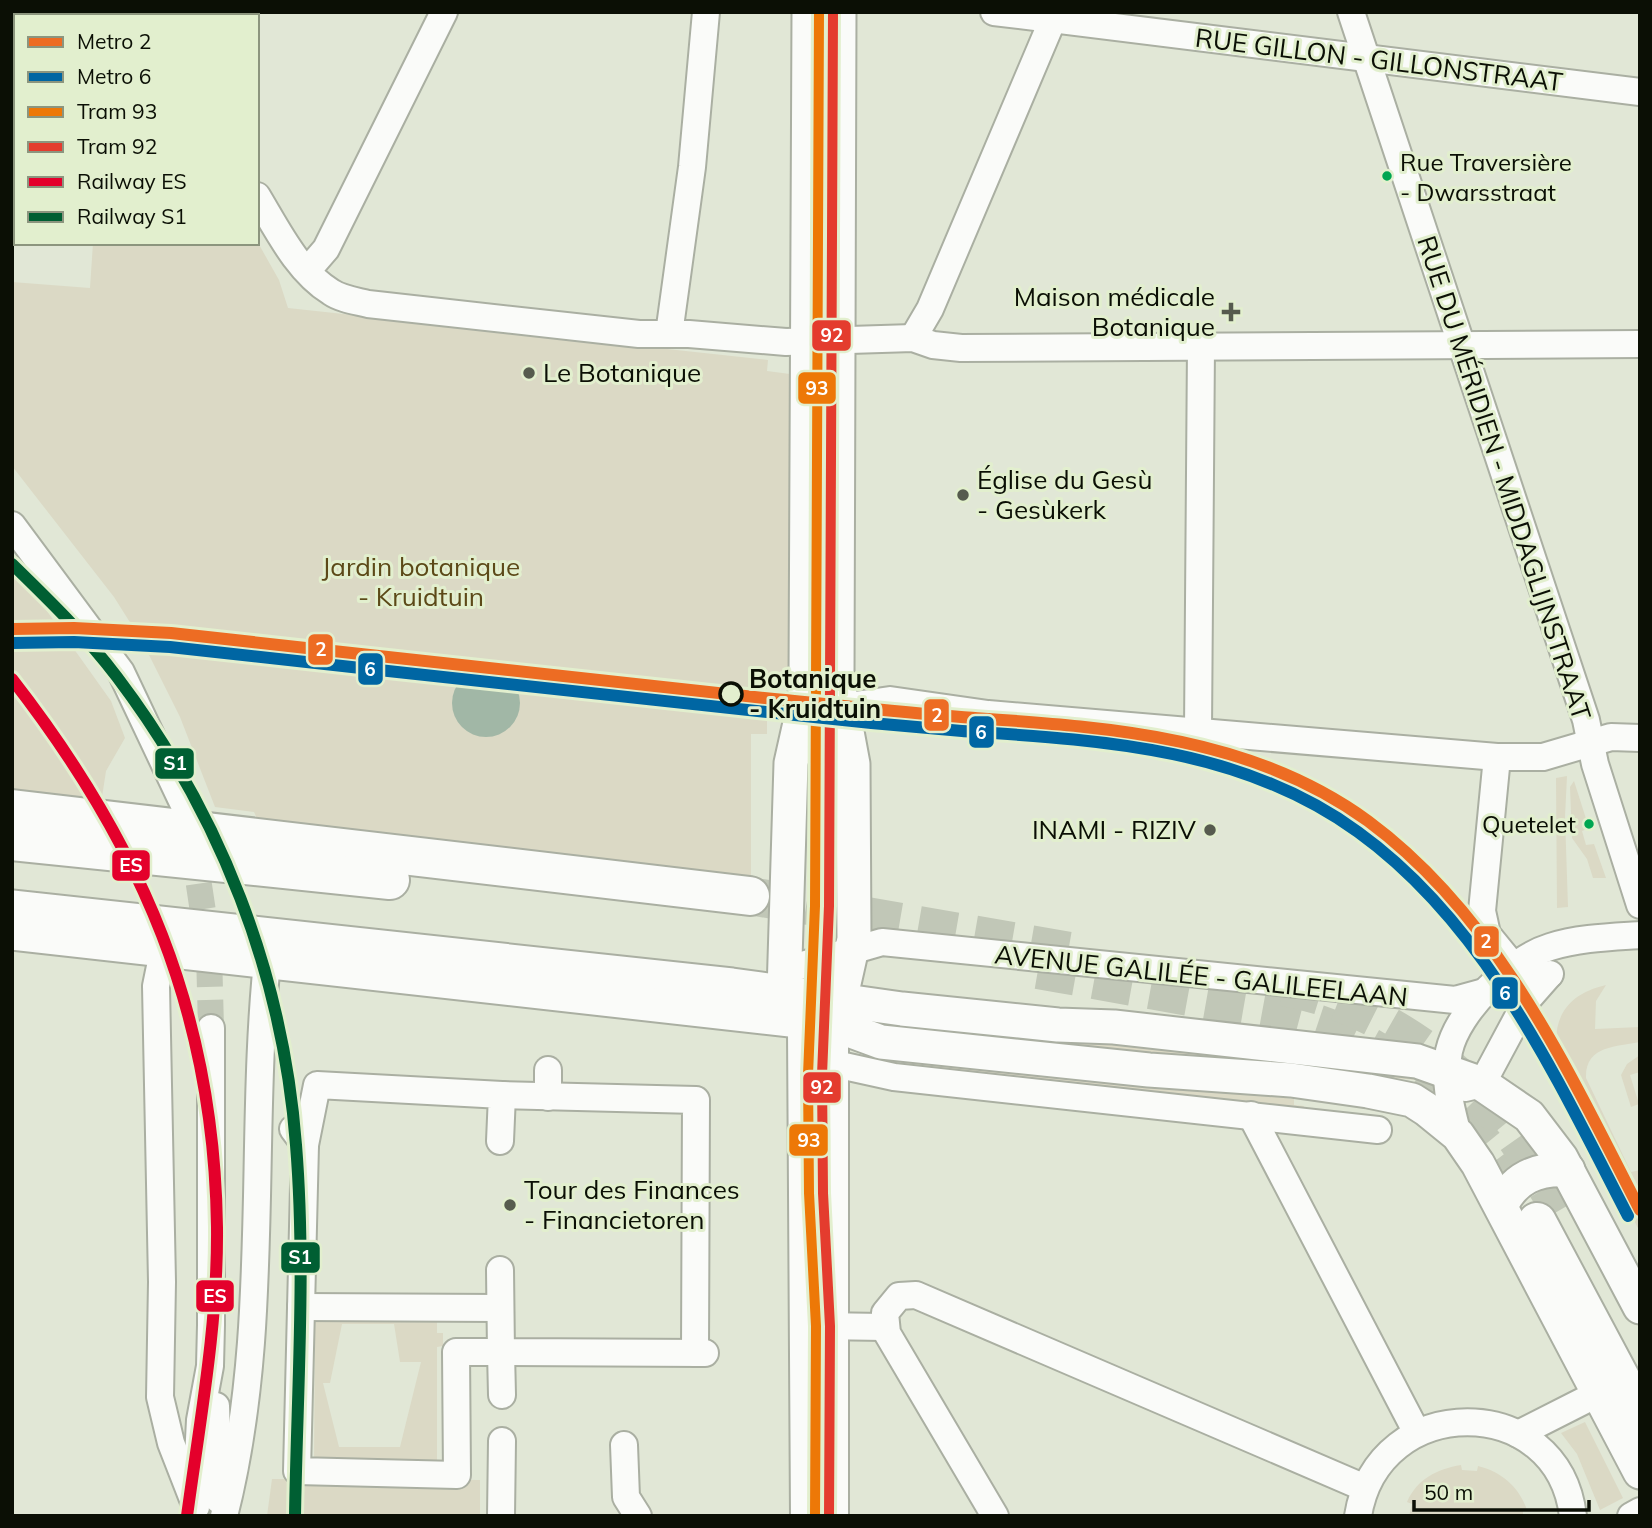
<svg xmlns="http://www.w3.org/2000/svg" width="1652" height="1528" font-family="Mulish,sans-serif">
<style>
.green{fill:#dbd9c5;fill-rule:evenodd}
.water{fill:#a1b7a6}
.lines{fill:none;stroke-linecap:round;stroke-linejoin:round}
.minor-tunnel{stroke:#c1c7b7;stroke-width:26;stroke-dasharray:26 13;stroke-linecap:butt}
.highway-tunnel{stroke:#c1c7b7;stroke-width:38;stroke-dasharray:38 19;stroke-linecap:butt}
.minor-casing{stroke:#aaafa2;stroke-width:30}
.major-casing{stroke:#aaafa2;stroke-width:37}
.highway-casing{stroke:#aaafa2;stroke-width:42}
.minor{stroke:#fafbf9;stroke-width:26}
.major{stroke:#fafbf9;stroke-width:33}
.highway{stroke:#fafbf9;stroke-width:38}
.tram{stroke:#b6b7b3;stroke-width:2}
.rail-1-casing{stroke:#e2efce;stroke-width:18}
.rail-2-casing{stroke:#e2efce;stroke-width:18}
.rail-1{stroke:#e4002b;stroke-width:12}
.rail-2{stroke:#005f33;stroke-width:12}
.tram-1-casing{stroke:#e2efce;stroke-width:16}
.tram-2-casing{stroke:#e2efce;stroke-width:16}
.tram-1{stroke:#ed7807;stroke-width:10}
.tram-2{stroke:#e43c2e;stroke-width:10}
.metro-1-casing{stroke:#e2efce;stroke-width:18}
.metro-2-casing{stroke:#e2efce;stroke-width:18}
.metro-1{stroke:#ed6c23;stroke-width:12}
.metro-2{stroke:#0066a3;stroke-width:12}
.bus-dot{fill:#00a651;stroke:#e2efce;stroke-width:2.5}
.poi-dot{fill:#565b4e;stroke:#e2efce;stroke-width:2.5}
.stop-dot{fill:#e2efce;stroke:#0b0f05;stroke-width:3.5}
.labels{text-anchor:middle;stroke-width:6;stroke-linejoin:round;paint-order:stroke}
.bus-label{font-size:24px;fill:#0b0f05;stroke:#e2efce;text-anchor:start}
.street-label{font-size:26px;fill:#0b0f05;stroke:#e2efce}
.poi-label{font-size:26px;fill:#0b0f05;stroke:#e2efce;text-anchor:start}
.park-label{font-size:26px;fill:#5c4918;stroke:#e2efce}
.stop-label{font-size:26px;font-weight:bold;fill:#0b0f05;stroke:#e2efce;text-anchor:start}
.line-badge{stroke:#e2efce;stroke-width:2.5}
.badge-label{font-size:19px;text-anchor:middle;font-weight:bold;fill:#fff}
</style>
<rect width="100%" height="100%" fill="#e1e7d6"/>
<g class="green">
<path d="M 257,241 L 279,280 L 288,308 L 768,360 L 767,371 L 790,374 L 789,676 L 767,676 L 767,734 L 751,734 L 751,878 L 260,825 L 254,812 L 215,807 L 180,717 L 143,643 L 114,597 L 12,466 L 12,282 L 90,288 L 93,243 L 257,243 Z"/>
<path d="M 12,562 L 111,701 L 125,738 L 106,771 L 100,810 L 12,801 Z"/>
<path d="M 1567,776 L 1565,817 L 1568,907 L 1557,908 L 1556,778 Z"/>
<path d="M 1574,781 L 1589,828 L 1582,831 L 1586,845 L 1594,844 L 1606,878 L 1593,878 L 1587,859 L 1572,838 L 1570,787 Z"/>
<path d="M 1606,985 L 1596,1001 L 1595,1029 L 1640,1027 L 1640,1042 C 1617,1047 1585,1045 1586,1078 L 1631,1172 L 1640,1170 L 1640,1232 L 1566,1090 L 1570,1088 C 1547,1044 1549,998 1606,985 Z"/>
<path d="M 909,1025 L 1115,1040 L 1402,1069 L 1427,1081 L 908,1035 Z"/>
<path d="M 1640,1055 L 1640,1072 L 1630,1075 L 1639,1104 L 1631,1107 L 1621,1075 L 1627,1064 Z"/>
<path d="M 902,1056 L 1294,1099 L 1294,1105 L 1304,1106 L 1303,1109 L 901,1063 Z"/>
<path d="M 315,1313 L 437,1313 L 437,1333 L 443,1333 L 443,1346 L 437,1347 L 437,1466 L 314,1467 ZM 342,1324 L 394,1324 L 400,1362 L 421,1362 L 400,1447 L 339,1447 L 323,1383 L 330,1383 Z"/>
<path d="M 1585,1422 L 1623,1498 L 1600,1510 L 1577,1454 L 1561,1433 Z"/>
<path d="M 1461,1465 L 1462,1470 L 1477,1471 L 1478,1466 C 1502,1472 1519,1487 1527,1510 L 1523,1511 L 1523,1516 L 1409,1516 L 1412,1504 L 1407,1502 C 1417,1479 1437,1469 1461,1465 Z"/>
<path d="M 272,1479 L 480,1480 L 480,1516 L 267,1516 Z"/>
</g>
<circle class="water" cx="486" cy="703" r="34"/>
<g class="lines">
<path class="minor-tunnel" d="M 193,845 L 209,952 L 211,1028"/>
<g class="highway-tunnel">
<path d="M 750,896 L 1082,953"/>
<path d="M 1038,970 C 1096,980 1154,991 1211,1001 C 1246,1008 1282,1012 1316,1023 C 1402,1051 1474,1120 1521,1195"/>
<path d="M 1283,987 C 1371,1002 1454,1060 1509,1129 C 1528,1154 1544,1183 1560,1210"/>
</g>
<g class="minor-casing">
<g id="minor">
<path d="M 154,12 L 155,16"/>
<path d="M 994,12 L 1640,92"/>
<path d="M 1351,12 L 1586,720 L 1595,764 L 1640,905"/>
<path d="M 12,130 L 16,128"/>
<path d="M 257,196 C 277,229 297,271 331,292 C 341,299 356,301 368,304 L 639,334 L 689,334 L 786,342 L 913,338 L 933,345 L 961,348 L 1640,344"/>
<path d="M 307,271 L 326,249 L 444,12"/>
<path d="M 669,334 L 692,167 L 706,12"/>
<path d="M 913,338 L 930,309 L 1056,12"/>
<path d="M 12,525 L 121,672 L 184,805"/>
<path d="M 804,705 L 827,709 L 890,700 L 988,714 L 1497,757 L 1543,757 L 1611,737 L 1640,738"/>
<path d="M 1198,730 L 1201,346"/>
<path d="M 1497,757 L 1482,911 L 1487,934 L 1514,967"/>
<path d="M 167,932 L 156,986 L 162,1282 L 160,1397 L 171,1443 L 196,1507"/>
<path d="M 785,970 L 882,942 L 1455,1000 L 1550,974"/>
<path d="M 797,1020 L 801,1031 L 804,1516"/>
<path d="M 835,1025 L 835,1516"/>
<path d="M 835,1064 L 894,1077 L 1378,1130"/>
<path d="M 548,1070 L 548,1097"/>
<path d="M 1465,1088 L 1482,1084 L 1527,1000 L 1549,975"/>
<path d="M 502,1095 L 696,1100 L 695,1353"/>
<path d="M 1251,1115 L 1417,1433"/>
<path d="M 293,1129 L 305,1145 L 297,1471 L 457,1475 L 456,1352 L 501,1352 L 502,1395"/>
<path d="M 1458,1135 C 1451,1108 1443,1080 1449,1051 C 1458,1011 1511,959 1550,947 C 1578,938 1610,937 1640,935"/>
<path d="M 305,1145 L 317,1085 L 502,1095 L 500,1141"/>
<path d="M 500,1270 L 501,1352 L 705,1353"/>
<path d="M 301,1307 L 500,1308"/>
<path d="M 820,1326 L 884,1327"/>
<path d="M 216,1406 L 219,1500"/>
<path d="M 1518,1434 L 1599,1393"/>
<path d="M 624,1445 L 626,1497 L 638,1516"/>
<path d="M 196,1497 L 200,1420 L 210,1366 L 211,1325 L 211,1028"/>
<path d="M 224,1516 C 272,1329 247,1134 269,943"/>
<path d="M 501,1516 L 502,1441"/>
<path d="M 995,1516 L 887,1333 L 885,1313 L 899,1296 L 916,1295 L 1365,1488"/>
<path d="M 1358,1516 C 1378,1391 1558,1391 1573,1516"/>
<path d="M 1631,1516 L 1640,1511"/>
</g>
</g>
<g class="major-casing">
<g id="major">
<path d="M 12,907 L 732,985 L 902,1009 L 1058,1025 L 1114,1027 L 1417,1061 L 1482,1084 L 1529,1116 L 1561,1158 L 1640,1307"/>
<path d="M 12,933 L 835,1025 L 881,1042 L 1149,1070 L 1291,1080 L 1368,1091 L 1412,1100 L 1426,1109 L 1458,1135 L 1478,1164 L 1640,1472"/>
<path d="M 793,1012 L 784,992 L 791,763 L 804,705 L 806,678 L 809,12"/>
<path d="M 836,1019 L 854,939 L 853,764 L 837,678 L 839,12"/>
<path d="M 1501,1206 C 1514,1178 1537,1168 1568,1170"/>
</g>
</g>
<g class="highway-casing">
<g id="highway">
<path d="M 12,809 L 750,896"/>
<path d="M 12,841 L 390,880"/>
<path d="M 1537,1222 L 1640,1415"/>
</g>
</g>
<use href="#minor" class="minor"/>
<use href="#major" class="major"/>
<use href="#highway" class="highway"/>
<path class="tram" d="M 816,757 L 827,672"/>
<g class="rail-1-casing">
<path id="rail-1" d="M 12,679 C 142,846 214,1013 217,1227 C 218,1324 200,1420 187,1516"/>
</g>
<g class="rail-2-casing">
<path id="rail-2" d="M 12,564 C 49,600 86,636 117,677 C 220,813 283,974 296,1145 C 306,1268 297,1392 295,1516"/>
</g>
<use href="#rail-1" class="rail-1"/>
<use href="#rail-2" class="rail-2"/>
<g class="tram-1-casing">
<path id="tram-1" d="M 815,1516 L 816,1326 L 809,1193 L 808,1075 L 815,906 L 819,12"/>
</g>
<g class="tram-2-casing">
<path id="tram-2" d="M 829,1516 L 830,1326 L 823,1193 L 822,1075 L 829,906 L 833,12"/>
</g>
<use href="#tram-1" class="tram-1"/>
<use href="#tram-2" class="tram-2"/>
<g class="metro-1-casing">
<path id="metro-1" d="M 12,629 L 74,628 L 171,633 C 372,655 573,678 774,699 C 836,705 898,712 961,717 C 1103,727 1249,734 1368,821 C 1498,917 1568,1070 1640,1210"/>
</g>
<g class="metro-2-casing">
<path id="metro-2" d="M 12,643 L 74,642 L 170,647 C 372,669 574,692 776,713 C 838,720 900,726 962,731 C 1100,740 1241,747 1358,832 C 1487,925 1557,1079 1628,1216"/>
</g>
<use href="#metro-1" class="metro-1"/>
<use href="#metro-2" class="metro-2"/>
</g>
<g class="bus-dot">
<circle cx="1387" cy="176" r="6"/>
<circle cx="1589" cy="824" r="6"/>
</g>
<g class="poi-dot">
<path d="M1227.5 301.5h7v7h7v7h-7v7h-7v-7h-7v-7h7z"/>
<circle cx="529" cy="373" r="7"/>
<circle cx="963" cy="495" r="7"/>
<circle cx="1210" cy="830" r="7"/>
<circle cx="510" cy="1205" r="7"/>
</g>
<circle class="stop-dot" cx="731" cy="694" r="11"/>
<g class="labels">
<g class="bus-label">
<text x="1400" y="171">Rue Traversière<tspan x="1400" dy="30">- Dwarsstraat</tspan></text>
<text x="1576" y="833" text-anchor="end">Quetelet</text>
</g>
<g class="street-label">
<text transform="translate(1379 60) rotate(7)" y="9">RUE GILLON - GILLONSTRAAT</text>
<text transform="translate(1504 478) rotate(72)" y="9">RUE DU MÉRIDIEN - MIDDAGLIJNSTRAAT</text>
<text transform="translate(1201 976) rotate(6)" y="9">AVENUE GALILÉE - GALILEELAAN</text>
</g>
<g class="poi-label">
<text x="1215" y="306" text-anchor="end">Maison médicale<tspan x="1215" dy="30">Botanique</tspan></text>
<text x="543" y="382">Le Botanique</text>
<text x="977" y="489">Église du Gesù<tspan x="977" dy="30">- Gesùkerk</tspan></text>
<text x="1196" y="839" text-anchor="end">INAMI - RIZIV</text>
<text x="524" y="1199">Tour des Finances<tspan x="524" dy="30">- Financietoren</tspan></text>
</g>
<g class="park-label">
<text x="421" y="576">Jardin botanique<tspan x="421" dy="30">- Kruidtuin</tspan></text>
</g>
<g class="stop-label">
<text x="749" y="688">Botanique<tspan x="749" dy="30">- Kruidtuin</tspan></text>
</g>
</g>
<g class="line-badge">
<rect x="811" y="319" width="41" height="33" rx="7" fill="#e43c2e"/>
<rect x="797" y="371" width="40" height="34" rx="7" fill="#ed7807"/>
<rect x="307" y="633" width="27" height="33" rx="7" fill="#ed6c23"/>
<rect x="357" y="652" width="27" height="34" rx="7" fill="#0066a3"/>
<rect x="923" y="698" width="27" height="34" rx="7" fill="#ed6c23"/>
<rect x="968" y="715" width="27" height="34" rx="7" fill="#0066a3"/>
<rect x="154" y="747" width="41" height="33" rx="7" fill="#005f33"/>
<rect x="111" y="849" width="40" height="33" rx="7" fill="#e4002b"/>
<rect x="1473" y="925" width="27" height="33" rx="7" fill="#ed6c23"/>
<rect x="1491" y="976" width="28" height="34" rx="7" fill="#0066a3"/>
<rect x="802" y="1071" width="40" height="33" rx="7" fill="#e43c2e"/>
<rect x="788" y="1123" width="41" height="34" rx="7" fill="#ed7807"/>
<rect x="280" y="1241" width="41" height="33" rx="7" fill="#005f33"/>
<rect x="195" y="1279" width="40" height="34" rx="7" fill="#e4002b"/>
</g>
<g class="badge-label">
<text x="832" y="342">92</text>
<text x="817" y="395">93</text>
<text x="321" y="656">2</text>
<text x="370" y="676">6</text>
<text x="937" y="722">2</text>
<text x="981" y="739">6</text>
<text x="175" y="770">S1</text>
<text x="131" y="872">ES</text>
<text x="1486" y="948">2</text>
<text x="1505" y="1000">6</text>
<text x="822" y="1094">92</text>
<text x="809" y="1147">93</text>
<text x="300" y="1264">S1</text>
<text x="215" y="1303">ES</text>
</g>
<rect width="1652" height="1528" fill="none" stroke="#0b0f05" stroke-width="28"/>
<rect x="14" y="14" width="245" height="231" fill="#e2efce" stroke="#8c957e" stroke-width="2"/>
<rect x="28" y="37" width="35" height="10" fill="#ed6c23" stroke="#8c957e" stroke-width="2"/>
<text x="77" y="49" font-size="21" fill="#0b0f05">Metro 2</text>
<rect x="28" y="72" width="35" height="10" fill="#0066a3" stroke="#8c957e" stroke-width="2"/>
<text x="77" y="84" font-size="21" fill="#0b0f05">Metro 6</text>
<rect x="28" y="107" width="35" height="10" fill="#ed7807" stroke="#8c957e" stroke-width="2"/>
<text x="77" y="119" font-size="21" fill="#0b0f05">Tram 93</text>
<rect x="28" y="142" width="35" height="10" fill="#e43c2e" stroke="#8c957e" stroke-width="2"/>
<text x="77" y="154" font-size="21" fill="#0b0f05">Tram 92</text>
<rect x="28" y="177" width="35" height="10" fill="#e4002b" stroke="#8c957e" stroke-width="2"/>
<text x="77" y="189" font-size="21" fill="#0b0f05">Railway ES</text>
<rect x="28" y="212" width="35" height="10" fill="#005f33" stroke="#8c957e" stroke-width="2"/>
<text x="77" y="224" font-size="21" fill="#0b0f05">Railway S1</text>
<path d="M1414 1500v10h175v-10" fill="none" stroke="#0b0f05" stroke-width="3.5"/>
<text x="1424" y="1500" font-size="21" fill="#0b0f05" stroke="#e2efce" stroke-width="5" paint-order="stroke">50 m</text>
</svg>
